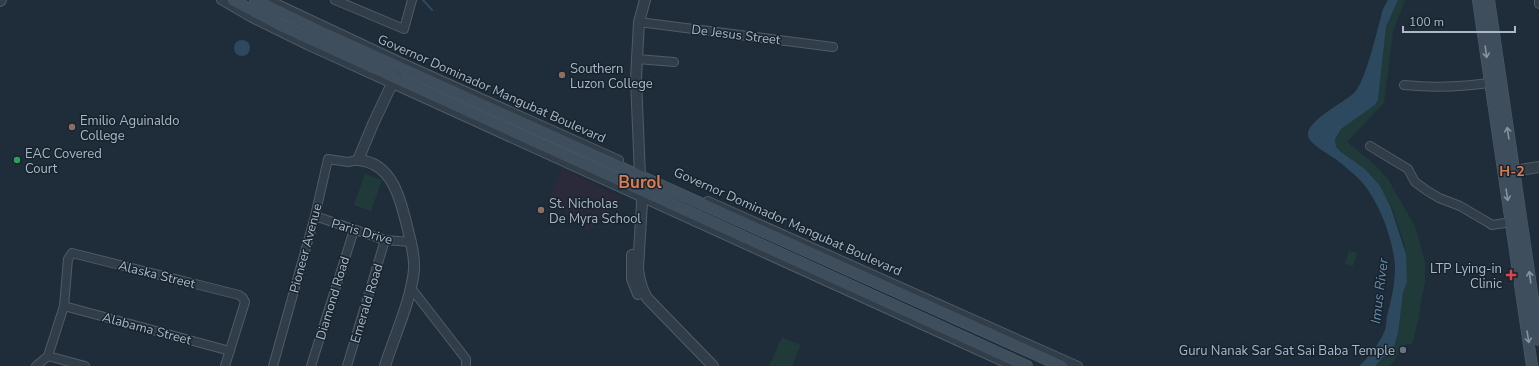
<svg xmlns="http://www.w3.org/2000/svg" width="1539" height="366" font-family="'Nunito Sans',sans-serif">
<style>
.medical{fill:#2a2a3a}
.green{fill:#203a3a}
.water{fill:#2d4960}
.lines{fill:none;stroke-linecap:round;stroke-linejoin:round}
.stream{stroke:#2d4960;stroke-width:2}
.minor-casing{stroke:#4f5c67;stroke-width:10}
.tertiary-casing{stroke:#4f5c67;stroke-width:12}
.secondary-casing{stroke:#4f5c67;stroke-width:12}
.minor{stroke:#313e49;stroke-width:8}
.tertiary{stroke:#313e49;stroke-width:10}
.secondary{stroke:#3f4e5d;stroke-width:11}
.oneway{stroke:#8594a1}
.education-dot{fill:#8d6e63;stroke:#17232e;stroke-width:1.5}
.leisure-dot{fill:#2e9e5b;stroke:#17232e;stroke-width:1.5}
.health-dot{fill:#e0444e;stroke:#17232e;stroke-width:1.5}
.worship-dot{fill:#6b7280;stroke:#17232e;stroke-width:1.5}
.labels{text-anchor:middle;stroke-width:3;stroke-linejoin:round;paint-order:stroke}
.street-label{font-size:13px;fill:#abb9c6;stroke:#17232e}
.poi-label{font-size:13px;fill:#abb9c6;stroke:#17232e;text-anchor:start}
.neighbourhood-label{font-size:14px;font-weight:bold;fill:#de7c4f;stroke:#17232e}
.water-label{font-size:14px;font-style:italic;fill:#688ead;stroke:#17232e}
.district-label{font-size:17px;font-weight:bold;fill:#de7c4f;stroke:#17232e}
</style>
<rect width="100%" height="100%" fill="#1e2d39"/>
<path class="medical" d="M 562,168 L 623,198 L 588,232 L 548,198 Z"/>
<g class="green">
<path d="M 1398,0 L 1405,0 L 1393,32 L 1384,103 L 1347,142 L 1373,163 L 1388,179 L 1415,226 L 1420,243 L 1425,262 L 1425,283 L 1421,301 L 1419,317 L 1412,344 L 1406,344 L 1390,366 L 1375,366 L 1394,346 L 1396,339 L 1403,293 L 1407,282 L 1405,246 L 1392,208 L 1365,169 L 1341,152 L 1336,147 L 1335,139 L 1341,129 L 1375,105 L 1378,100 L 1386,27 Z"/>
<path d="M 365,174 L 382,180 L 371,211 L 354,205 Z"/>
<path d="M 1349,251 L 1357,253 L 1353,266 L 1345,264 Z"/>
<path d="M 782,337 L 801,345 L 792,366 L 769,366 Z"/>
</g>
<g class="water">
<path d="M 1388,0 L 1398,0 L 1386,27 L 1378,100 L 1375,105 L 1341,129 L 1335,139 L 1336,147 L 1341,152 L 1365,169 L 1380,186 L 1391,208 L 1406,254 L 1407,282 L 1403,293 L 1398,333 L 1394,346 L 1375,366 L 1359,366 C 1369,357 1380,343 1385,330 C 1387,324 1386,317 1388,312 C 1392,298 1395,282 1395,267 C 1394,241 1379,201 1361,181 C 1354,174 1346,167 1338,161 C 1331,155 1311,146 1308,136 C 1305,121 1347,101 1355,92 C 1366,80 1378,27 1383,9 Z"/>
<circle cx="242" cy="48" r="8"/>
</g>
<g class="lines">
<path class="stream" d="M 423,0 L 432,10"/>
<g class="minor-casing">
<g id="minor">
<path d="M 221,0 L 252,18 L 307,45 L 1012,366"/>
<path d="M 269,0 L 403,63 L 619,160"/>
<path d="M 335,0 L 404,29 L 412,0"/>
<path d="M 1539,0 L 1539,4"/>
<path d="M 639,22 L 833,47"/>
<path d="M 637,59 L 674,62"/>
<path d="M 1404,85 C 1435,88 1464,87 1495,82"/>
<path d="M 1370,146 L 1408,169 L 1415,182 L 1426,190 L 1439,198 L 1460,206 L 1489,223 L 1492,225 L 1511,222"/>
<path d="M 708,201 L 1078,366"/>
<path d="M 315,216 L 385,240 L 411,242"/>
<path d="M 411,288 L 466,359 L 466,366"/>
<path d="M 64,306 L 230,351"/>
<path d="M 48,356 L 85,366"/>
<path d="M 36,366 L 48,356 L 64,306 L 68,259 L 72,253 L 239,295 L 243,298 L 245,302 L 225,366"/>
<path d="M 273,366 L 315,216 L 328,159 L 348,162 L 358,160"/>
<path d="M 311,366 L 354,230"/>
<path d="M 347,366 L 385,240"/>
</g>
</g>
<g class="tertiary-casing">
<g id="tertiary">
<path d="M 645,0 L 639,22 L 637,59 L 636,79 L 640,176 L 642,203 L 638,268 C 639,279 641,288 647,298 L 713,366"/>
<path d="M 0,1 L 1,0"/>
<path d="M 1508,172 L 1539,167"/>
<path d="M 632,255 L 632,279 L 638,294"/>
<path d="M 385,366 C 394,337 412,298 414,269 C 415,256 411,243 408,230 C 401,202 394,163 358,160 L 373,124 L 398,71"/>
</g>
</g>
<g class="secondary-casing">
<g id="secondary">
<path d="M 233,0 L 282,26 L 1027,366"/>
<path d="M 255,0 L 319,31 L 1061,366"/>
<path d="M 1478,0 L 1532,366"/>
<path d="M 1489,0 L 1539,340"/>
</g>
</g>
<use href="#minor" class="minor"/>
<use href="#tertiary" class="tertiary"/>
<use href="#secondary" class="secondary"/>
</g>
<defs><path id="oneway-shaft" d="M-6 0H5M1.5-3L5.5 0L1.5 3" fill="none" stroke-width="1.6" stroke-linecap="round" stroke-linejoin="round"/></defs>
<g class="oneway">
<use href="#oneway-shaft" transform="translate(1486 52) rotate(82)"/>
<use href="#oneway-shaft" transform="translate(1508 133) rotate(-99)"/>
<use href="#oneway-shaft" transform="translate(1507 195) rotate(81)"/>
<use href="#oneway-shaft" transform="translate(1530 277) rotate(-98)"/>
<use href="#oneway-shaft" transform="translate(1528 337) rotate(81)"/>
</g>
<g class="education-dot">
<circle cx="562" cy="75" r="4"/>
<circle cx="72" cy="127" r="4"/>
<circle cx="541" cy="210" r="4"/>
</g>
<circle class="leisure-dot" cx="17" cy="160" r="4"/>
<path class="health-dot" d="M1509 269h4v4h4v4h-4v4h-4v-4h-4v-4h4z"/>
<circle class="worship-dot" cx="1403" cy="350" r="4"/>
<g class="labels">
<g class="street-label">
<text transform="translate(736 34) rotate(7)" y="5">De Jesus Street</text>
<text transform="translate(492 88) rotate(24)" y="5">Governor Dominador Mangubat Boulevard</text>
<text transform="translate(788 221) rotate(24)" y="5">Governor Dominador Mangubat Boulevard</text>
<text transform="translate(362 231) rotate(16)" y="5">Paris Drive</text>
<text transform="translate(305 248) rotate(-75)" y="5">Pioneer Avenue</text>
<text transform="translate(157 274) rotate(14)" y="5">Alaska Street</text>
<text transform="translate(332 298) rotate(-73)" y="5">Diamond Road</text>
<text transform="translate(366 303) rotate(-73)" y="5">Emerald Road</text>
<text transform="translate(147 328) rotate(15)" y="5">Alabama Street</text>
</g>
<g class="poi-label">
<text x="570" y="73">Southern<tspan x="570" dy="15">Luzon College</tspan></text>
<text x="80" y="125">Emilio Aguinaldo<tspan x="80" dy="15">College</tspan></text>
<text x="25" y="158">EAC Covered<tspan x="25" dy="15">Court</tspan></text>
<text x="549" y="208">St. Nicholas<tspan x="549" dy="15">De Myra School</tspan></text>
<text x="1502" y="273" text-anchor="end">LTP Lying-in<tspan x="1502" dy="15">Clinic</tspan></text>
<text x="1395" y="355" text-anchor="end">Guru Nanak Sar Sat Sai Baba Temple</text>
</g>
<g class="neighbourhood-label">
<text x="1512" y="176">H-2</text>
</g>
<g class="water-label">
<text transform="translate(1379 291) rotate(-83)" y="5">Imus River</text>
</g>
<g class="district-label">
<text x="640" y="188">Burol</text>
</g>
</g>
<path d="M1403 26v6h112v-6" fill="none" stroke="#abb9c6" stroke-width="2"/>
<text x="1409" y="26" font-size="12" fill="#abb9c6" stroke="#17232e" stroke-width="3" paint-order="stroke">100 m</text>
</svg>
